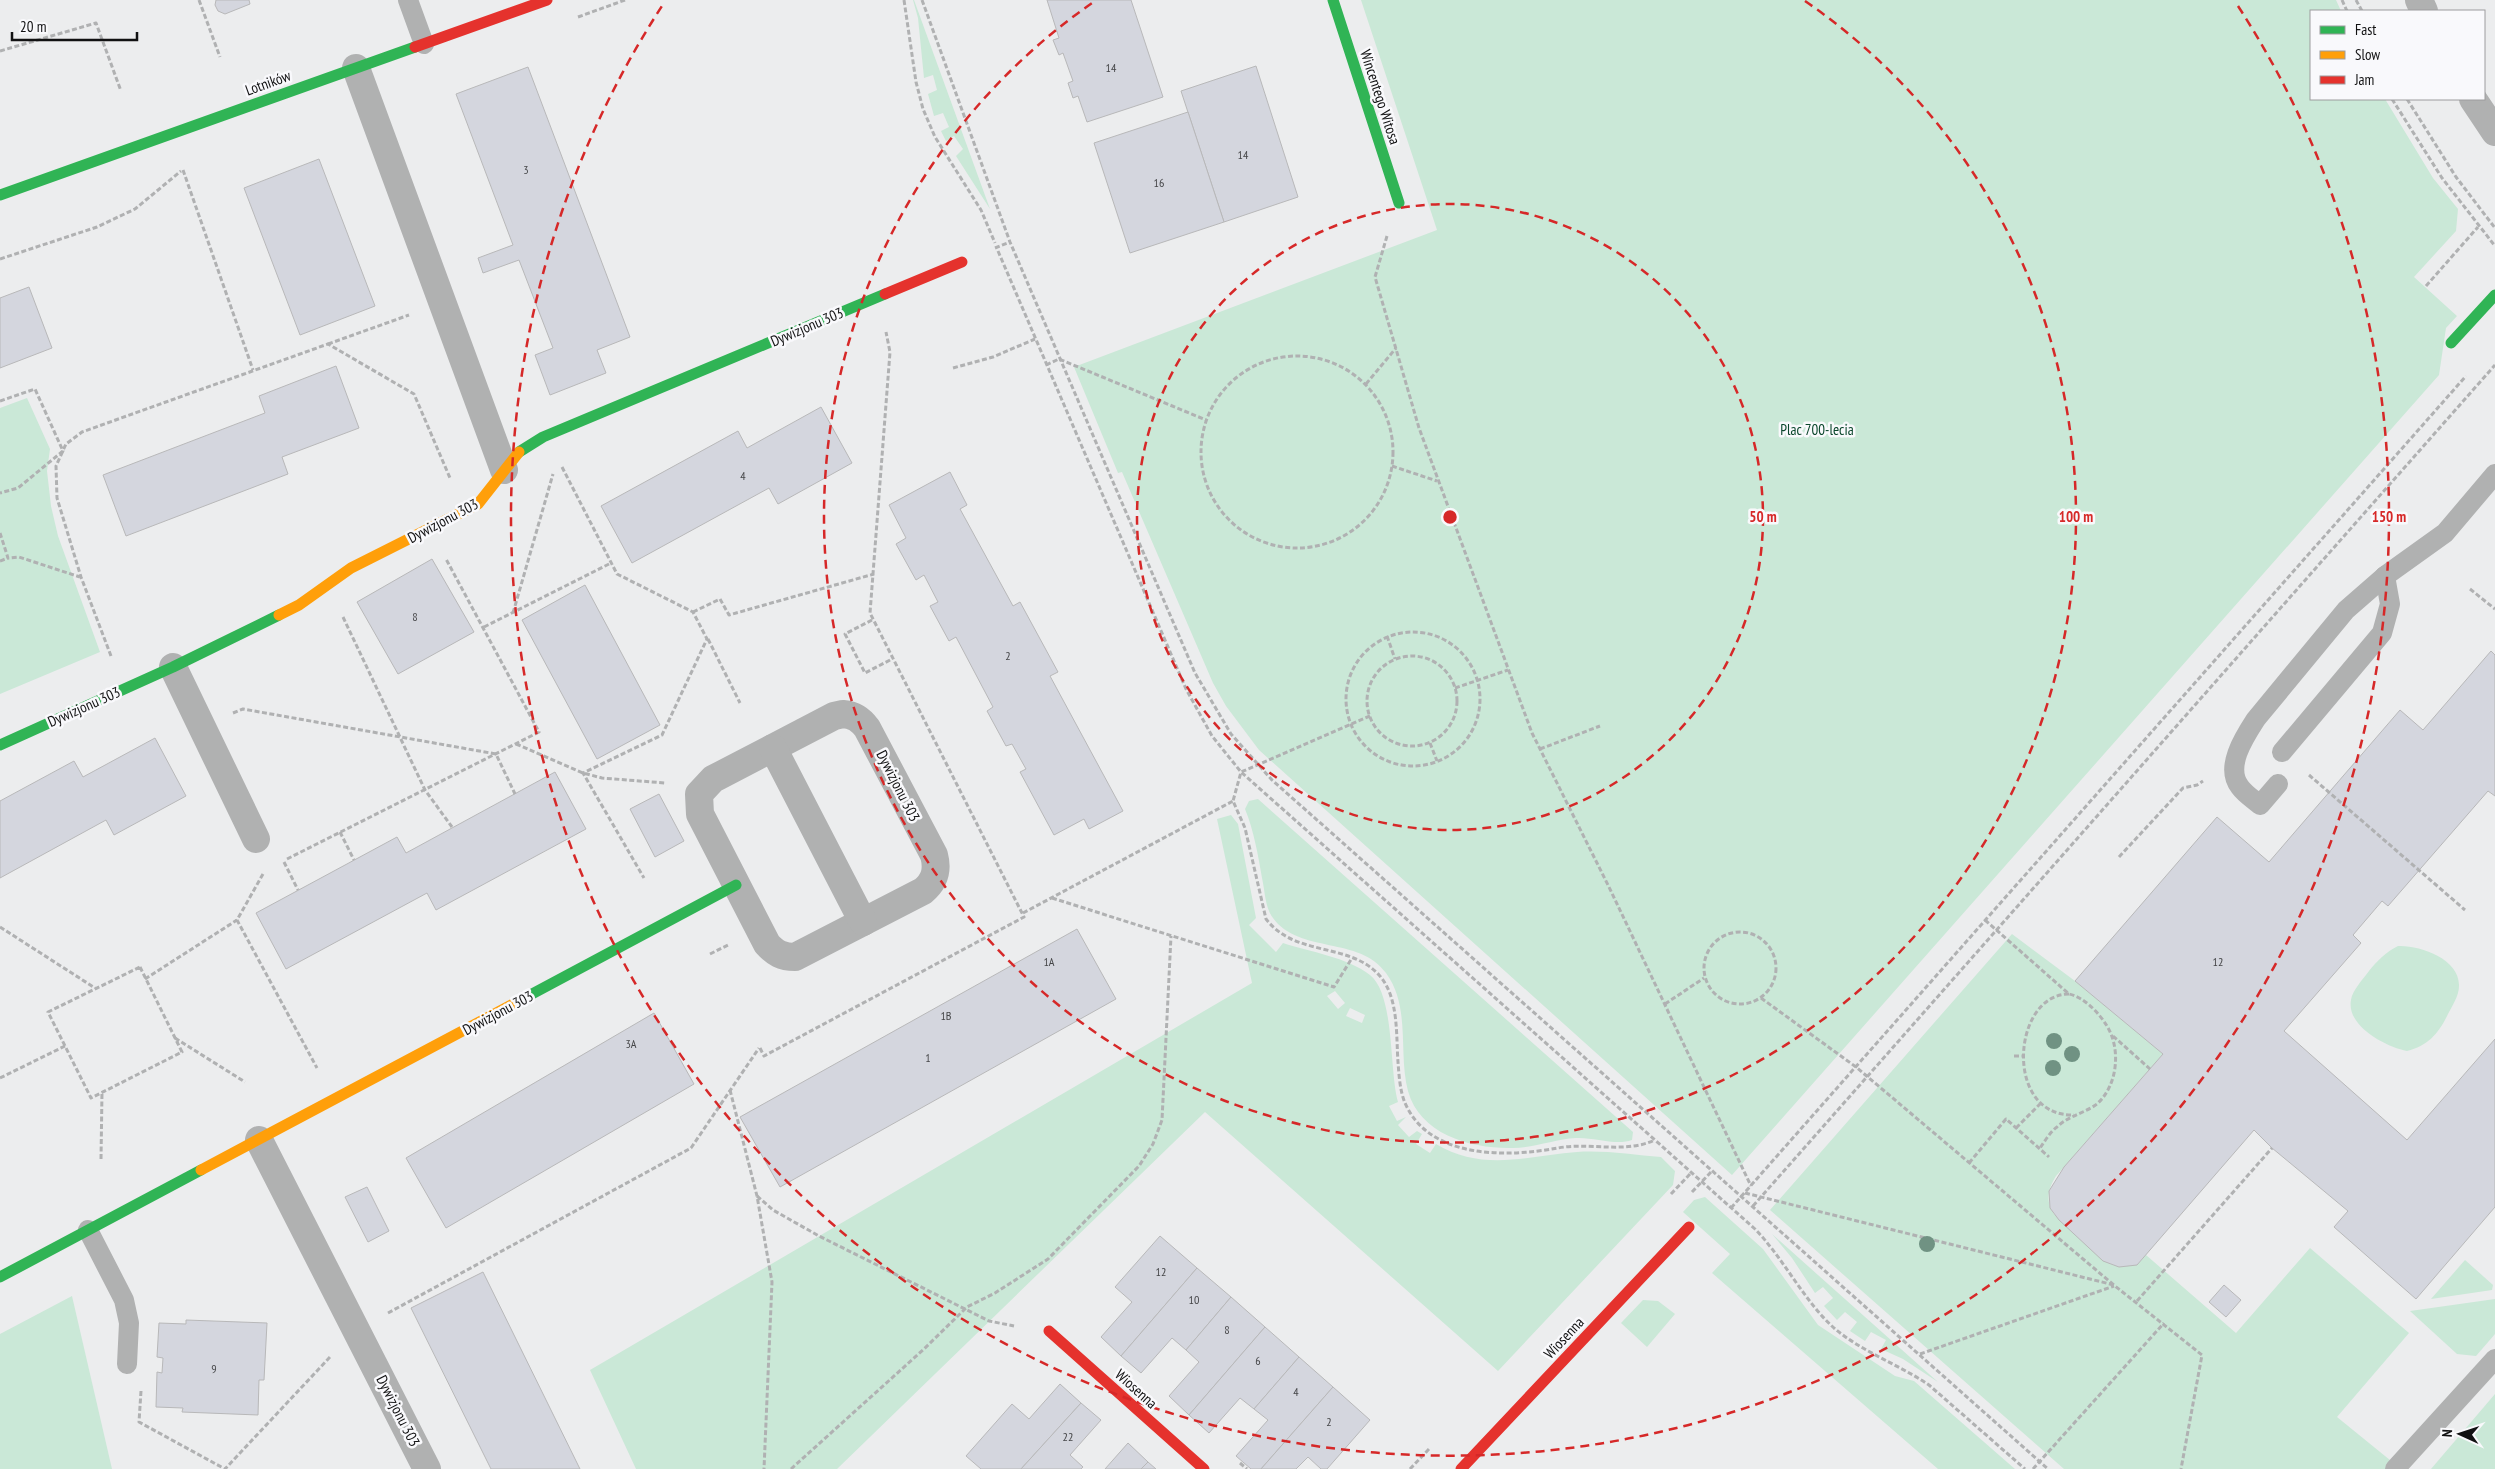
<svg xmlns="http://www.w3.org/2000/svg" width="2495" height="1469" font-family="'PT Sans Narrow',sans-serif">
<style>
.green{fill:#cae8d7;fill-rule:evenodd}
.building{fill:#d4d6de;stroke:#b8b8b9}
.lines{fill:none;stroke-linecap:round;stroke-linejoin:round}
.path{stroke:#b0b1b2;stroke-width:3;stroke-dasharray:5 2.5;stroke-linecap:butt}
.lane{stroke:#b0b1b1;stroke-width:20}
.street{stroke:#b0b1b1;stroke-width:28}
.fast{stroke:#30b455;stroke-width:11}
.slow{stroke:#ff9f0a;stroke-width:11}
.jam{stroke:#e5322d;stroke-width:11}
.tree{fill:#709283}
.ring{fill:none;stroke:#d62828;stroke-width:2.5;stroke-dasharray:9 6}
.labels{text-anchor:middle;stroke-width:5;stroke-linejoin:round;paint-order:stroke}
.number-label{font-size:12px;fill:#454648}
.street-label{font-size:15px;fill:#111112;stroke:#f9f9fc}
.park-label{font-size:15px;fill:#0b472c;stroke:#f9f9fc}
.centre{fill:#d62828;stroke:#f9f9fc;stroke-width:2.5}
.ring-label{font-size:15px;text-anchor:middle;font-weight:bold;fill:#d62828;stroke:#f9f9fc;stroke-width:5;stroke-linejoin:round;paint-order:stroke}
</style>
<rect width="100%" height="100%" fill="#ecedee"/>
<g class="green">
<path d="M 913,0 L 914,0 L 990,209 L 956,156 L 963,149 L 954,136 L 946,141 L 941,131 L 949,127 L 943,113 L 934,116 L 928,94 L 937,90 L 933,75 L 924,78 L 918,18 Z"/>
<path d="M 1361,0 L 2336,0 L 2341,11 L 2311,11 L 2311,99 L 2385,99 L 2433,178 L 2458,209 L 2456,231 L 2414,277 L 2457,316 L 2446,328 L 2439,375 L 1732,1175 L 1259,750 L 1226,706 L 1213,683 L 1122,472 L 1118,473 L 1074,367 L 1437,230 Z"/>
<path d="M 27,398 L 50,449 L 47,471 L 51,506 L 58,536 L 100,652 L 0,694 L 0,408 Z"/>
<path d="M 1258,799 L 1633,1132 L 1632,1140 C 1616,1146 1594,1137 1576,1138 C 1555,1139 1534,1148 1513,1148 C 1472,1149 1420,1135 1408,1091 C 1398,1053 1411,1007 1386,973 C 1360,936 1299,954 1273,918 C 1265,908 1265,891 1262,878 C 1258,855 1254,831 1245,809 L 1249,801 Z"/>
<path d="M 1231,815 L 1238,824 L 1256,918 L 1249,925 L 1276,952 L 1283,943 C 1310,952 1347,957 1370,975 C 1395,995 1389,1070 1398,1102 L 1389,1106 L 1397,1121 L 1406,1117 L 1398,1125 L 1409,1137 L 1417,1131 L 1422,1134 L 1416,1144 L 1430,1153 L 1436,1144 C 1482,1172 1528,1156 1577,1152 C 1604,1150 1634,1155 1661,1157 L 1675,1171 L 1673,1185 L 1498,1371 L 1205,1112 L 837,1469 L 636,1469 L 590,1370 L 1252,983 L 1217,819 ZM 1335,991 L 1345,1003 L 1338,1009 L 1327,996 ZM 1350,1008 L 1365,1015 L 1362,1023 L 1346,1016 Z"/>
<path d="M 2012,934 L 2075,981 L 2163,1054 L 2056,1176 C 2048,1189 2045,1201 2054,1214 L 2114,1265 L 2137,1265 L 2146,1255 L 2236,1333 L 2310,1248 L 2409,1333 L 2337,1417 L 2401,1469 L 2064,1469 L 1770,1210 Z"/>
<path d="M 2398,946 C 2420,945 2460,959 2459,986 C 2459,996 2452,1006 2448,1014 C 2439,1033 2428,1046 2407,1051 C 2386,1047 2346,1026 2351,1000 C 2352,991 2363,979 2369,971 C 2376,962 2387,951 2398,946 Z"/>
<path d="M 1705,1197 L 1763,1249 L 1818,1325 L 1895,1376 L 1914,1381 L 2015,1469 L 1938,1469 L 1712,1273 L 1730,1254 L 1683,1212 L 1694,1200 Z"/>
<path d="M 1772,1234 L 1938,1382 L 1903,1359 L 1881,1349 L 1886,1340 L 1871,1332 L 1865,1341 L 1850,1331 L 1857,1322 L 1845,1312 L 1837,1320 L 1824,1306 L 1833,1298 L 1823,1287 L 1815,1293 L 1792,1258 Z"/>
<path d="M 2465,1260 L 2493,1285 L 2492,1290 L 2431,1299 Z"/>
<path d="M 72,1296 L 112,1469 L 0,1469 L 0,1334 Z"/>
<path d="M 2495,1299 L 2495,1334 L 2476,1356 L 2457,1354 L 2410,1311 Z"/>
<path d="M 1643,1300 L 1658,1301 L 1675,1314 L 1647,1347 L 1621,1323 Z"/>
<path d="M 2495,1394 L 2495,1469 L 2431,1469 Z"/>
</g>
<g class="building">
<path d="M 249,0 L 250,4 L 225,14 L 218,11 L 215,5 L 216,0 Z"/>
<path d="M 1047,0 L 1131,0 L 1163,97 L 1087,122 L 1078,96 L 1073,98 L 1068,83 L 1073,81 L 1063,53 L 1059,55 L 1053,40 L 1059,38 Z"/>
<path d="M 1256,66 L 1298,197 L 1224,222 L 1181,91 Z"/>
<path d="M 528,67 L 630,337 L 597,350 L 606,373 L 550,395 L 535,355 L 553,348 L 519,260 L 483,273 L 478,258 L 513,245 L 456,94 Z"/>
<path d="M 1188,112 L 1224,222 L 1130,253 L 1094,143 Z"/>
<path d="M 319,159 L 375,306 L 300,335 L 244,188 Z"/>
<path d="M 29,287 L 52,348 L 0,368 L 0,298 Z"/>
<path d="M 336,366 L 359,428 L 282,457 L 288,474 L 126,536 L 103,475 L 265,413 L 259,396 Z"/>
<path d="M 821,407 L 852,463 L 778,504 L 769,488 L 632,563 L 601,506 L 738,431 L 747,448 Z"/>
<path d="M 950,472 L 967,505 L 960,509 L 1013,606 L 1020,602 L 1058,672 L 1050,676 L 1123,811 L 1089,829 L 1084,819 L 1054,835 L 1020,772 L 1026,769 L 1012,744 L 1006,746 L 987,711 L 993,707 L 956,637 L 949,641 L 930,606 L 938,602 L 924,575 L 916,580 L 896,544 L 906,538 L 889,505 Z"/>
<path d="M 432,559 L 474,632 L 398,674 L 357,602 Z"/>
<path d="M 585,585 L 660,725 L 597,759 L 522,620 Z"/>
<path d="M 2491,651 L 2495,655 L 2495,796 L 2488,791 L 2388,906 L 2382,901 L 2353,935 L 2361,943 L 2284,1031 L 2407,1140 L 2495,1039 L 2495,1207 L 2416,1299 L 2334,1227 L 2348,1211 L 2272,1148 L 2254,1130 L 2137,1265 L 2119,1267 L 2103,1261 L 2059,1220 L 2050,1208 L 2049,1191 L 2064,1167 L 2163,1054 L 2075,981 L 2217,817 L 2269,862 L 2400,710 L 2423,730 Z"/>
<path d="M 155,738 L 186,796 L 114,835 L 106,820 L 0,878 L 0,801 L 74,761 L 83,777 Z"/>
<path d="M 555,772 L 586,829 L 436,910 L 427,893 L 286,969 L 256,913 L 397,837 L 406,853 Z"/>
<path d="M 659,794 L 684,841 L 655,857 L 630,809 Z"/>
<path d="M 1077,929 L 1116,999 L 780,1187 L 740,1117 Z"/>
<path d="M 654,1013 L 694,1084 L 446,1228 L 406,1158 Z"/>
<path d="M 367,1187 L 389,1231 L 368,1242 L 345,1197 Z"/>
<path d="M 1160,1236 L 1197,1268 L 1121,1356 L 1101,1337 L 1132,1302 L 1115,1287 Z"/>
<path d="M 1197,1268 L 1231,1297 L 1186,1350 L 1172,1338 L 1141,1373 L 1121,1356 Z"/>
<path d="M 483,1272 L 580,1469 L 491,1469 L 411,1308 Z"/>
<path d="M 2224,1285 L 2241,1300 L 2226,1317 L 2209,1302 Z"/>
<path d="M 1231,1297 L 1265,1327 L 1189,1415 L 1169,1396 L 1199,1362 L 1186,1350 Z"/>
<path d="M 186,1320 L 267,1323 L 264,1380 L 259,1380 L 258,1415 L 182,1412 L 183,1408 L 156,1407 L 157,1372 L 162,1373 L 163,1358 L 157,1357 L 159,1323 L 186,1324 Z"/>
<path d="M 1265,1327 L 1299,1357 L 1254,1409 L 1240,1398 L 1209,1433 L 1189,1415 Z"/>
<path d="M 1299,1357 L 1333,1387 L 1261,1469 L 1251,1469 L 1236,1456 L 1268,1420 L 1254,1409 Z"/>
<path d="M 1060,1384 L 1081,1403 L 1021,1469 L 981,1469 L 966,1456 L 1012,1404 L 1029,1419 Z"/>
<path d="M 1333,1387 L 1370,1420 L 1327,1469 L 1321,1469 L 1308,1457 L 1296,1469 L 1261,1469 Z"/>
<path d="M 1081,1403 L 1101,1420 L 1070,1455 L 1083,1467 L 1081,1469 L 1021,1469 Z"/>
<path d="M 1128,1443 L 1148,1462 L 1141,1469 L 1105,1469 Z"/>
<path d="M 1148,1462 L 1156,1469 L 1141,1469 Z"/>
</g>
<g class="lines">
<g class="path">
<path d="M 199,0 L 220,57"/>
<path d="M 904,0 L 916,82 L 923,109 L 935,137 L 981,210 L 995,243"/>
<path d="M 922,0 L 1010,242 L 1195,673 L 1231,734 L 1272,780 L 2048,1469"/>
<path d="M 2342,0 L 2347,11"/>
<path d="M 2356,0 L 2362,11"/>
<path d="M 578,17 L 625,0"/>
<path d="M 0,51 L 96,23 L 121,91"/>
<path d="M 2392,99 L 2442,178 L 2495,246"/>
<path d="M 2407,99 L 2456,177 L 2495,228"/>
<path d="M 183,170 L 253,370"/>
<path d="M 1387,236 L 1375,277 L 1419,428 L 1532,733 L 1609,887 L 1751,1186"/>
<path d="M 995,248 L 1010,242"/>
<path d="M 998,251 L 1186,689 L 1212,736 L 1241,772 L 1755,1229 C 1784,1259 1804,1301 1834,1328 C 1862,1352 1898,1364 1929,1385 L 2025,1469"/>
<path d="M 0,259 L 97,227 L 135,209 L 181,171"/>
<path d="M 2426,286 L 2478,227"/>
<path d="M 328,344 L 409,315"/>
<circle cx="1297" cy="452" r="96"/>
<path d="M 1046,365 L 1059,359 L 1206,420"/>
<path d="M 953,368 L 993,357 L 1035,339"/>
<path d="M 1366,384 L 1396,348"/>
<path d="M 0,401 L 35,389 L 63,451 L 18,488 L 0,493"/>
<path d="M 1392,466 L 1437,481"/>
<path d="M 562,467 L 617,574 L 693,612 L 707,639 L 662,735 L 583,773 L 644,878"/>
<path d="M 0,533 L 8,558 L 19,557 L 80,577"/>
<path d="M 0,561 L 8,558"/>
<path d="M 2470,589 L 2495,609"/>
<path d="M 693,612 L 720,599 L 729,615 L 874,574"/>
<path d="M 513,613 L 553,474"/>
<path d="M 343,617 L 425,790 L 452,827"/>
<path d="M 872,620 L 845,634 L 865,673 L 892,659"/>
<path d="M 484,627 L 611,563"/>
<circle cx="1413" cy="699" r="67"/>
<path d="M 1387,636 L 1395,659"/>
<path d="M 708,639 L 740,703"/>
<path d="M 111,656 L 81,577 L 57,498 L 56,466 L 66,444 L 82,432 L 328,344 L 414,394 L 450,478"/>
<circle cx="1412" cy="701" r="45"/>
<path d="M 1455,688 L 1508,670"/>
<path d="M 233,713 L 243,709 L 496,754 L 515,794"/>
<path d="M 1370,716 L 1241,772 L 1233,801 L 1245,828 L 1266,919 C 1295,957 1349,942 1379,975 C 1399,997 1396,1035 1398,1062 C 1399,1076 1400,1091 1405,1103 C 1430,1160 1508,1157 1558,1148 C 1591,1142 1624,1154 1655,1140"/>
<path d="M 1430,743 L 1437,761"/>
<path d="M 516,744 L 583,773 L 602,778 L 665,783"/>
<path d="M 1540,749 L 1600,726"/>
<path d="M 2309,775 L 2465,910"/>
<path d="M 340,832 L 354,860"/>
<path d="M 2119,857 L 2183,788 L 2197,785 L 2203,781"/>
<path d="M 287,859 L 539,732 L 446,559"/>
<path d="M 284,862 L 298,890"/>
<path d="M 263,874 L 237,920 L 317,1068"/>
<path d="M 1052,898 L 1334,987 L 1352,958"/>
<path d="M 1023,913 L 1233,801"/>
<path d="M 1985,920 L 2069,994 C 2084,997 2099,1013 2107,1026 C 2121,1049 2118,1085 2097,1104 C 2085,1113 2068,1116 2057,1127 C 2050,1132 2045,1141 2040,1148"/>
<path d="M 0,927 L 95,988"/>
<circle cx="1740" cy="968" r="36"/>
<path d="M 710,954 L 728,945"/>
<path d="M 140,967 L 182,1052 L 91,1098 L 48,1012 Z"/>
<path d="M 145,979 L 237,920"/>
<path d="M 2069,994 C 2012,994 2003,1117 2074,1115"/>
<path d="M 1761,998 L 1856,1067 L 2115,1286 L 2202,1355 L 2181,1469"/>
<path d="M 1665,1004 L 1704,978"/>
<path d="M 2113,1036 L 2150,1069"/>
<path d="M 175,1038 L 245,1082"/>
<path d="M 760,1048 L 764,1056 L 1024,917 L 870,613 L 890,352 L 886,332"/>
<path d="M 2014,1056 L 2024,1056"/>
<path d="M 0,1078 L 65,1046"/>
<path d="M 730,1090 L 757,1196 L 772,1282 L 764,1469"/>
<path d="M 2016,1128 L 2040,1104"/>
<path d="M 101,1159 L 102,1092"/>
<path d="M 1969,1163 L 2006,1119 L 2049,1157"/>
<path d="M 1692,1192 L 1712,1171"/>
<path d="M 1745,1193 L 2114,1285"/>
<path d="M 1671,1194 L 1691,1173"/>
<path d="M 757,1196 L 773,1210 L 819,1236 L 989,1321 L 1014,1326"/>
<path d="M 1753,1206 L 2495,365"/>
<path d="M 1731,1208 L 2466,376"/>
<path d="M 2137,1301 L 2272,1148"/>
<path d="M 388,1313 L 691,1148 L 759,1048"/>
<path d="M 1920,1354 L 2114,1286"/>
<path d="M 141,1391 L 139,1422 L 225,1469 L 330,1357"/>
<path d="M 1240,1463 L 1247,1469"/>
<path d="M 791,1469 L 924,1349 L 967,1307 L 995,1293 L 1048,1259 L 1139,1166 L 1153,1144 L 1162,1120 L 1171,936"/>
<path d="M 1410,1469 L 1429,1449"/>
<path d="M 2033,1469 L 2164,1323"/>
</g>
<g class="lane">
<path d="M 408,0 L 424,44"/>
<path d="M 2282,752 L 2382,633 L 2390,604 L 2385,576 L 2445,533 L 2495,474"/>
<path d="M 2278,784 L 2260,805 C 2253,799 2245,794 2240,787 C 2224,767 2245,736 2256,719 L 2346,610 L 2385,576"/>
<path d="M 88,1230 L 124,1300 L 129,1323 L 127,1364"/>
<path d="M 2395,1469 L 2495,1359"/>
</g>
<g class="street">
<path d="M 2419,0 L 2424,11"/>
<path d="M 356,68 L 504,470"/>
<path d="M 2473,99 L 2495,132"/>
<path d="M 173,667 L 256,839"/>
<path d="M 843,714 C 854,715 860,719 867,728 L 934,855 C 938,870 935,881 923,891 L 795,957 C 782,957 775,953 767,944 L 700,814 L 699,794 L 713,779 L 834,716 Z"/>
<path d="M 773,748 L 863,922"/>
<path d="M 259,1140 L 427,1469"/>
</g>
<g class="fast">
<path d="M 1333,0 L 1399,203"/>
<path d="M 0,195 L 415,47"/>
<path d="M 2451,343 L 2495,295"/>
<path d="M 519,452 L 543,437 L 885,294"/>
<path d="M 0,745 L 173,667 L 279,615"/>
<path d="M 517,1002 L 736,885"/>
<path d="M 0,1277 L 201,1170"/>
</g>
<g class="slow">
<path d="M 279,615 L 299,605 L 351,568 L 478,504 L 519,452"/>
<path d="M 201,1170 L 517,1002"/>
</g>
<g class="jam">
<path d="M 415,47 L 547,0"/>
<path d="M 885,294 L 962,262"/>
<path d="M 1049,1331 L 1204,1469"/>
<path d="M 1461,1469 L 1689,1227"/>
</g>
</g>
<g class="tree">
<circle cx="2054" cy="1041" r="8"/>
<circle cx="2072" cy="1054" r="8"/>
<circle cx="2053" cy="1068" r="8"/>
<circle cx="1927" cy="1244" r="8"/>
</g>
<g class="ring">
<circle cx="1450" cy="517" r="313"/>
<path d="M1805 1A626 626 0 1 1 1095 1"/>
<path d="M2238 6A939 939 0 1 1 662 6"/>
</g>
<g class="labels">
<g class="number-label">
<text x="1111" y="72">14</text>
<text x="1243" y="159">14</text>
<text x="526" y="174">3</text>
<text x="1159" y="187">16</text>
<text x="743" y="480">4</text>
<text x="415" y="621">8</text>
<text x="1008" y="660">2</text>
<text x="1049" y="966">1A</text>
<text x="2218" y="966">12</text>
<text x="946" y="1020">1B</text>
<text x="631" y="1048">3A</text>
<text x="928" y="1062">1</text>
<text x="1161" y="1276">12</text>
<text x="1194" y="1304">10</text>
<text x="1227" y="1334">8</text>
<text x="1258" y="1365">6</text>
<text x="214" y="1373">9</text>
<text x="1296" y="1396">4</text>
<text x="1329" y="1426">2</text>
<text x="1068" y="1441">22</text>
</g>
<g class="street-label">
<text transform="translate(268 83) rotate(-20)" y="5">Lotników</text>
<text transform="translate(1380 97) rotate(72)" y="5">Wincentego Witosa</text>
<text transform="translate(807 327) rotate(-23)" y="5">Dywizjonu 303</text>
<text transform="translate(443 521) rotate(-28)" y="5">Dywizjonu 303</text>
<text transform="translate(84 707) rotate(-24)" y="5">Dywizjonu 303</text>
<text transform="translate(898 786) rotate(63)" y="5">Dywizjonu 303</text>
<text transform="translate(498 1013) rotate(-28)" y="5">Dywizjonu 303</text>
<text transform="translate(1564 1338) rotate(-47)" y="5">Wiosenna</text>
<text transform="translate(1136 1389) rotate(42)" y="5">Wiosenna</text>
<text transform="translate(398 1411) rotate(63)" y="5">Dywizjonu 303</text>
</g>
<g class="park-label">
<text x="1817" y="435">Plac 700-lecia</text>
</g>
</g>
<circle cx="1450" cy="517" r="8" class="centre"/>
<g class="ring-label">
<text x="1763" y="522">50 m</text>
<text x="2076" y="522">100 m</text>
<text x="2389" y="522">150 m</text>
</g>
<rect x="2310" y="10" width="175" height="90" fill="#f9f9fc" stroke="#9c9c9e"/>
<rect x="2320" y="26" width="25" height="8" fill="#30b455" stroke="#9c9c9e"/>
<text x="2355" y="35" font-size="15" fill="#111112">Fast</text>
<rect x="2320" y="51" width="25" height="8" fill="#ff9f0a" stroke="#9c9c9e"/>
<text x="2355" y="60" font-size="15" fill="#111112">Slow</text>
<rect x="2320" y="76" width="25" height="8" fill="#e5322d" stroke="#9c9c9e"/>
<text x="2355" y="85" font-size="15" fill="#111112">Jam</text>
<g transform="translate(2460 1434) rotate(273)" stroke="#f9f9fc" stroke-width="4" paint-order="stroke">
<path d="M0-4L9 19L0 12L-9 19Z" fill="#111112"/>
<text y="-8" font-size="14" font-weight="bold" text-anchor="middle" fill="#111112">N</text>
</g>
<path d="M12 32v8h125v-8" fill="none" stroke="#111112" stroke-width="2.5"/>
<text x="20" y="32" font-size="15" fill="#111112" stroke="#f9f9fc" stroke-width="4" paint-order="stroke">20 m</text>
</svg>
